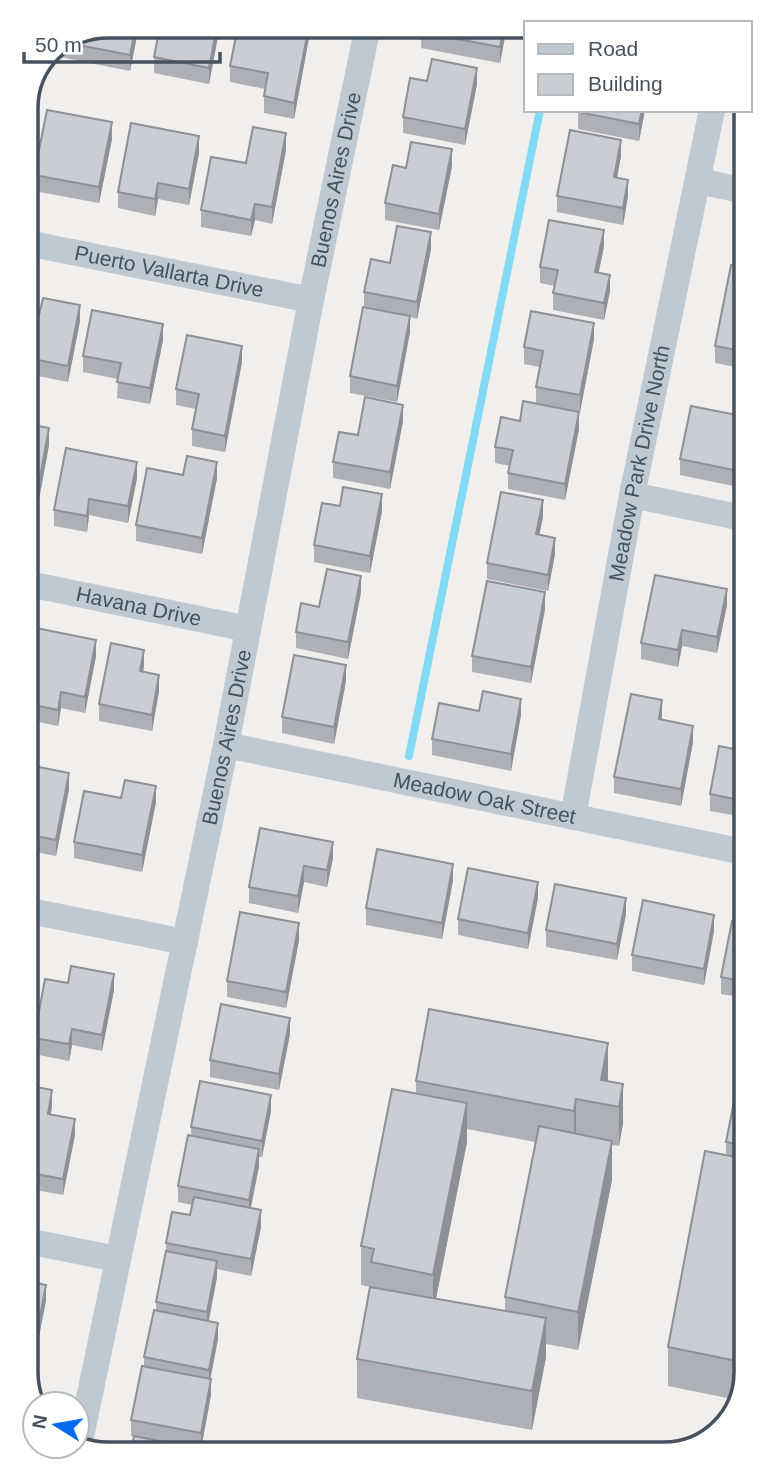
<svg xmlns="http://www.w3.org/2000/svg" width="773" height="1481" font-family="Arial,sans-serif">
<style>
.lines{fill:none;stroke-linecap:round;stroke-linejoin:round}
.stream{stroke:#82daf4;stroke-width:8}
.minor{stroke:#bec9d2;stroke-width:26}
.wall{fill:#aeb0b6;fill-rule:evenodd}
.shaded-wall{fill:#8d9094}
.building{fill:#cacdd4;stroke:#8d9094;stroke-width:2}
.labels{text-anchor:middle;stroke-width:6;stroke-linejoin:round;paint-order:stroke}
.street-label{font-size:21px;fill:#45525e;stroke:#fff}
.rim{fill:none;stroke:#45525e;stroke-width:3.5}
</style>
<rect width="100%" height="100%" fill="#f1eeee"/>
<g class="lines">
<path class="stream" d="M 409,756 L 540,110"/>
<g class="minor">
<path d="M 698,181 L 741,190"/>
<path id="s1" d="M 27,243 L 311,300"/>
<path d="M 632,495 L 743,518"/>
<path id="s2" d="M 29,584 L 248,629"/>
<path id="s3" d="M 226,745 L 744,852"/>
<path id="s4" d="M 573,817 L 632,495 L 712,110"/>
<path d="M 30,911 L 185,942"/>
<path d="M 32,1242 L 117,1259"/>
<path id="s5" d="M 79,1446 L 226,745 L 311,300 L 368,26"/>
</g>
</g>
<g class="wall">
<path d="M 108,26 L 139,26 L 130,71 L 60,57 L 60,46 Z"/>
<path d="M 220,26 L 209,84 L 154,73 L 154,57 Z"/>
<path d="M 309,26 L 309,38 L 294,119 L 264,113 L 264,96 L 265,89 L 230,82 L 230,66 Z"/>
<path d="M 422,26 L 507,26 L 500,63 L 421,48 Z"/>
<path d="M 427,81 L 477,84 L 465,145 L 403,133 L 403,117 Z"/>
<path d="M 645,110 L 639,141 L 578,129 L 578,112 Z"/>
<path d="M 112,139 L 99,203 L 34,191 L 34,175 Z"/>
<path d="M 286,150 L 272,224 L 255,220 L 251,236 L 201,227 L 201,210 L 246,163 Z"/>
<path d="M 199,153 L 189,205 L 158,199 L 155,216 L 118,208 L 118,192 Z"/>
<path d="M 621,156 L 617,178 L 628,196 L 623,225 L 557,212 L 557,196 Z"/>
<path d="M 452,166 L 439,230 L 385,220 L 385,203 L 406,168 Z"/>
<path d="M 604,246 L 599,272 L 610,291 L 604,320 L 553,310 L 553,293 L 555,286 L 540,283 L 540,267 Z"/>
<path d="M 431,249 L 417,319 L 410,317 L 410,332 L 397,402 L 350,393 L 350,376 L 364,307 L 364,292 L 390,263 Z"/>
<path d="M 742,267 L 742,368 L 715,363 L 715,346 Z"/>
<path d="M 27,313 L 80,321 L 68,382 L 28,374 Z"/>
<path d="M 594,339 L 580,412 L 536,403 L 536,387 L 540,367 L 524,364 L 524,347 Z"/>
<path d="M 163,340 L 150,404 L 117,398 L 118,379 L 83,372 L 83,356 Z"/>
<path d="M 242,362 L 225,452 L 192,446 L 192,429 L 196,409 L 176,405 L 176,389 Z"/>
<path d="M 742,416 L 743,488 L 680,475 L 680,459 Z"/>
<path d="M 403,421 L 390,489 L 333,478 L 333,462 L 358,435 Z"/>
<path d="M 520,421 L 579,429 L 565,500 L 508,489 L 508,473 L 510,466 L 495,463 L 495,447 Z"/>
<path d="M 28,424 L 49,445 L 35,521 L 28,519 Z"/>
<path d="M 183,475 L 217,478 L 202,554 L 136,541 L 136,525 Z"/>
<path d="M 137,478 L 128,523 L 89,515 L 87,532 L 54,526 L 54,510 Z"/>
<path d="M 382,511 L 370,573 L 314,562 L 314,545 Z"/>
<path d="M 543,517 L 539,535 L 555,554 L 548,591 L 487,579 L 487,563 Z"/>
<path d="M 361,592 L 348,659 L 296,648 L 296,632 L 319,607 Z"/>
<path d="M 727,605 L 717,653 L 682,646 L 678,667 L 641,659 L 641,643 Z"/>
<path d="M 545,609 L 531,683 L 472,672 L 472,656 Z"/>
<path d="M 29,639 L 96,656 L 85,713 L 61,708 L 58,726 L 29,720 Z"/>
<path d="M 144,666 L 143,672 L 159,691 L 152,731 L 99,721 L 99,704 Z"/>
<path d="M 346,681 L 334,744 L 282,733 L 282,717 Z"/>
<path d="M 479,711 L 521,715 L 511,771 L 432,755 L 432,739 Z"/>
<path d="M 662,716 L 662,719 L 693,742 L 681,806 L 614,793 L 614,777 Z"/>
<path d="M 744,751 L 744,817 L 710,811 L 710,794 Z"/>
<path d="M 29,765 L 69,789 L 56,856 L 30,851 Z"/>
<path d="M 121,798 L 156,802 L 142,872 L 74,858 L 74,842 Z"/>
<path d="M 260,828 L 333,858 L 327,887 L 304,882 L 298,913 L 249,903 L 249,887 Z"/>
<path d="M 453,880 L 442,939 L 366,925 L 366,908 Z"/>
<path d="M 538,898 L 528,949 L 458,935 L 458,919 Z"/>
<path d="M 626,914 L 617,960 L 546,947 L 546,930 Z"/>
<path d="M 745,924 L 745,998 L 721,994 L 721,977 Z"/>
<path d="M 714,931 L 704,985 L 632,971 L 632,955 Z"/>
<path d="M 299,940 L 286,1008 L 227,997 L 227,981 Z"/>
<path d="M 114,990 L 102,1051 L 72,1045 L 69,1061 L 34,1054 L 34,1038 Z"/>
<path d="M 290,1034 L 279,1090 L 210,1077 L 210,1060 Z"/>
<path d="M 745,1072 L 747,1350 L 737,1400 L 668,1386 L 668,1347 L 726,1155 L 726,1142 Z"/>
<path d="M 416,1081 L 608,1081 L 623,1084 L 623,1123 L 619,1146 L 612,1145 L 612,1180 L 578,1350 L 546,1344 L 546,1357 L 532,1430 L 357,1398 L 357,1359 L 370,1287 L 361,1285 L 361,1246 L 416,1094 ZM 467,1129 L 535,1142 L 505,1297 L 505,1311 L 436,1298 L 467,1142 Z"/>
<path d="M 31,1086 L 52,1106 L 51,1114 L 75,1135 L 63,1195 L 31,1189 Z"/>
<path d="M 271,1111 L 262,1157 L 259,1157 L 259,1166 L 251,1208 L 261,1227 L 251,1276 L 217,1269 L 217,1277 L 209,1321 L 218,1339 L 210,1379 L 211,1395 L 201,1449 L 185,1446 L 185,1454 L 131,1436 L 131,1420 L 144,1366 L 144,1357 L 156,1311 L 156,1302 L 166,1252 L 166,1243 L 190,1215 L 192,1205 L 178,1202 L 178,1186 L 191,1136 L 191,1127 Z"/>
</g>
<g class="shaded-wall">
<path d="M 136,26 L 139,26 L 130,71 L 130,55 Z"/>
<path d="M 217,26 L 220,26 L 209,84 L 209,68 Z"/>
<path d="M 309,26 L 309,38 L 294,119 L 294,103 Z"/>
<path d="M 504,26 L 507,26 L 500,63 L 500,47 Z"/>
<path d="M 477,68 L 477,84 L 465,145 L 465,129 Z"/>
<path d="M 33,100 L 33,116 L 27,147 L 27,131 Z"/>
<path d="M 642,110 L 645,110 L 639,141 L 639,124 Z"/>
<path d="M 112,122 L 112,139 L 99,203 L 99,187 Z"/>
<path d="M 286,133 L 286,150 L 272,224 L 272,207 Z"/>
<path d="M 199,136 L 199,153 L 189,205 L 189,189 Z"/>
<path d="M 621,140 L 621,156 L 614,193 L 614,177 Z"/>
<path d="M 452,149 L 452,166 L 439,230 L 439,214 Z"/>
<path d="M 628,180 L 628,196 L 623,225 L 623,208 Z"/>
<path d="M 158,183 L 158,199 L 155,216 L 155,199 Z"/>
<path d="M 255,204 L 255,220 L 251,236 L 251,220 Z"/>
<path d="M 604,230 L 604,246 L 595,288 L 595,272 Z"/>
<path d="M 431,232 L 431,249 L 417,319 L 417,302 Z"/>
<path d="M 610,275 L 610,291 L 604,320 L 604,303 Z"/>
<path d="M 80,305 L 80,321 L 68,382 L 68,366 Z"/>
<path d="M 410,316 L 410,332 L 397,402 L 397,386 Z"/>
<path d="M 594,323 L 594,339 L 580,412 L 580,395 Z"/>
<path d="M 163,324 L 163,340 L 150,404 L 150,388 Z"/>
<path d="M 242,346 L 242,362 L 225,452 L 225,436 Z"/>
<path d="M 403,405 L 403,421 L 390,489 L 390,472 Z"/>
<path d="M 579,412 L 579,429 L 565,500 L 565,484 Z"/>
<path d="M 49,428 L 49,445 L 35,521 L 35,504 Z"/>
<path d="M 137,462 L 137,478 L 128,523 L 128,506 Z"/>
<path d="M 217,462 L 217,478 L 202,554 L 202,538 Z"/>
<path d="M 382,494 L 382,511 L 370,573 L 370,556 Z"/>
<path d="M 89,499 L 89,515 L 87,532 L 87,516 Z"/>
<path d="M 543,500 L 543,517 L 536,551 L 536,534 Z"/>
<path d="M 555,538 L 555,554 L 548,591 L 548,575 Z"/>
<path d="M 361,576 L 361,592 L 348,659 L 348,642 Z"/>
<path d="M 727,589 L 727,605 L 717,653 L 717,637 Z"/>
<path d="M 545,592 L 545,609 L 531,683 L 531,667 Z"/>
<path d="M 682,630 L 682,646 L 678,667 L 678,650 Z"/>
<path d="M 96,640 L 96,656 L 85,713 L 85,697 Z"/>
<path d="M 144,650 L 144,666 L 140,687 L 140,671 Z"/>
<path d="M 346,665 L 346,681 L 334,744 L 334,727 Z"/>
<path d="M 159,675 L 159,691 L 152,731 L 152,715 Z"/>
<path d="M 61,692 L 61,708 L 58,726 L 58,710 Z"/>
<path d="M 521,699 L 521,715 L 511,771 L 511,754 Z"/>
<path d="M 662,700 L 662,716 L 659,735 L 659,719 Z"/>
<path d="M 693,726 L 693,742 L 681,806 L 681,789 Z"/>
<path d="M 69,773 L 69,789 L 56,856 L 56,840 Z"/>
<path d="M 156,786 L 156,802 L 142,872 L 142,855 Z"/>
<path d="M 333,842 L 333,858 L 327,887 L 327,870 Z"/>
<path d="M 453,864 L 453,880 L 442,939 L 442,923 Z"/>
<path d="M 304,866 L 304,882 L 298,913 L 298,896 Z"/>
<path d="M 538,882 L 538,898 L 528,949 L 528,933 Z"/>
<path d="M 626,898 L 626,914 L 617,960 L 617,944 Z"/>
<path d="M 714,915 L 714,931 L 704,985 L 704,969 Z"/>
<path d="M 299,923 L 299,940 L 286,1008 L 286,992 Z"/>
<path d="M 36,958 L 36,975 L 31,1003 L 30,987 Z"/>
<path d="M 114,974 L 114,990 L 102,1051 L 102,1035 Z"/>
<path d="M 290,1018 L 290,1034 L 279,1090 L 279,1074 Z"/>
<path d="M 72,1029 L 72,1045 L 69,1061 L 69,1044 Z"/>
<path d="M 608,1043 L 608,1081 L 601,1080 Z"/>
<path d="M 623,1084 L 623,1123 L 619,1146 L 619,1107 Z"/>
<path d="M 52,1090 L 52,1106 L 48,1130 L 48,1114 Z"/>
<path d="M 271,1095 L 271,1111 L 262,1157 L 262,1141 Z"/>
<path d="M 576,1099 L 576,1138 L 574,1150 L 574,1111 Z"/>
<path d="M 467,1103 L 467,1142 L 433,1314 L 433,1275 Z"/>
<path d="M 75,1119 L 75,1135 L 63,1195 L 63,1179 Z"/>
<path d="M 612,1141 L 612,1180 L 578,1350 L 578,1312 Z"/>
<path d="M 259,1149 L 259,1166 L 249,1216 L 249,1200 Z"/>
<path d="M 261,1210 L 261,1227 L 251,1276 L 251,1259 Z"/>
<path d="M 217,1261 L 217,1277 L 207,1328 L 207,1312 Z"/>
<path d="M 46,1285 L 46,1301 L 32,1373 L 32,1357 Z"/>
<path d="M 746,1312 L 747,1350 L 737,1400 L 737,1361 Z"/>
<path d="M 546,1318 L 546,1357 L 532,1430 L 532,1391 Z"/>
<path d="M 218,1323 L 218,1339 L 209,1386 L 209,1370 Z"/>
<path d="M 211,1379 L 211,1395 L 201,1449 L 201,1433 Z"/>
</g>
<g class="building">
<path d="M 108,26 L 136,26 L 130,55 L 68,43 Z"/>
<path d="M 160,26 L 217,26 L 209,68 L 154,57 Z"/>
<path d="M 238,26 L 309,26 L 294,103 L 264,96 L 268,73 L 230,66 Z"/>
<path d="M 422,26 L 504,26 L 500,47 L 421,32 Z"/>
<path d="M 432,59 L 477,68 L 465,129 L 403,117 L 410,78 L 427,81 Z"/>
<path d="M 28,99 L 33,100 L 27,131 L 26,103 Z"/>
<path d="M 47,110 L 112,122 L 99,187 L 34,175 Z"/>
<path d="M 578,110 L 642,110 L 639,124 L 578,112 Z"/>
<path d="M 131,123 L 199,136 L 189,189 L 158,183 L 155,199 L 118,192 Z"/>
<path d="M 253,127 L 286,133 L 272,207 L 255,204 L 251,220 L 201,210 L 211,157 L 246,163 Z"/>
<path d="M 570,130 L 621,140 L 614,177 L 628,180 L 623,208 L 557,196 Z"/>
<path d="M 411,142 L 452,149 L 439,214 L 385,203 L 393,165 L 406,168 Z"/>
<path d="M 549,220 L 604,230 L 595,272 L 610,275 L 604,303 L 553,293 L 558,270 L 540,267 Z"/>
<path d="M 397,226 L 431,232 L 417,302 L 364,292 L 371,259 L 390,263 Z"/>
<path d="M 731,265 L 742,267 L 742,351 L 715,346 Z"/>
<path d="M 43,298 L 80,305 L 68,366 L 28,358 L 27,313 L 39,315 Z"/>
<path d="M 363,307 L 410,316 L 397,386 L 350,376 Z"/>
<path d="M 92,310 L 163,324 L 150,388 L 117,382 L 121,363 L 83,356 Z"/>
<path d="M 531,311 L 594,323 L 580,395 L 536,387 L 543,351 L 524,347 Z"/>
<path d="M 187,335 L 242,346 L 225,436 L 192,429 L 199,394 L 176,389 Z"/>
<path d="M 365,397 L 403,405 L 390,472 L 333,462 L 339,432 L 358,435 Z"/>
<path d="M 523,401 L 579,412 L 565,484 L 508,473 L 513,450 L 495,447 L 501,417 L 520,421 Z"/>
<path d="M 691,406 L 742,416 L 743,472 L 680,459 Z"/>
<path d="M 28,424 L 49,428 L 35,504 L 28,503 Z"/>
<path d="M 66,448 L 137,462 L 128,506 L 89,499 L 87,516 L 54,510 Z"/>
<path d="M 187,456 L 217,462 L 202,538 L 136,525 L 147,468 L 183,475 Z"/>
<path d="M 343,487 L 382,494 L 370,556 L 314,545 L 322,503 L 340,506 Z"/>
<path d="M 501,492 L 543,500 L 536,534 L 555,538 L 548,575 L 487,563 Z"/>
<path d="M 327,569 L 361,576 L 348,642 L 296,632 L 301,603 L 319,607 Z"/>
<path d="M 655,575 L 727,589 L 717,637 L 682,630 L 678,650 L 641,643 Z"/>
<path d="M 487,581 L 545,592 L 531,667 L 472,656 Z"/>
<path d="M 31,627 L 96,640 L 85,697 L 61,692 L 58,710 L 29,704 L 29,639 Z"/>
<path d="M 111,643 L 144,650 L 140,671 L 159,675 L 152,715 L 99,704 Z"/>
<path d="M 294,655 L 346,665 L 334,727 L 282,717 Z"/>
<path d="M 483,691 L 521,699 L 511,754 L 432,739 L 439,703 L 479,711 Z"/>
<path d="M 631,694 L 662,700 L 659,719 L 693,726 L 681,789 L 614,777 Z"/>
<path d="M 719,746 L 744,751 L 744,801 L 710,794 Z"/>
<path d="M 29,765 L 69,773 L 56,840 L 30,835 Z"/>
<path d="M 125,780 L 156,786 L 142,855 L 74,842 L 84,791 L 121,798 Z"/>
<path d="M 260,828 L 333,842 L 327,870 L 304,866 L 298,896 L 249,887 Z"/>
<path d="M 377,849 L 453,864 L 442,923 L 366,908 Z"/>
<path d="M 468,868 L 538,882 L 528,933 L 458,919 Z"/>
<path d="M 555,884 L 626,898 L 617,944 L 546,930 Z"/>
<path d="M 643,900 L 714,915 L 704,969 L 632,955 Z"/>
<path d="M 240,912 L 299,923 L 286,992 L 227,981 Z"/>
<path d="M 732,921 L 745,924 L 745,982 L 721,977 Z"/>
<path d="M 30,957 L 36,958 L 30,987 Z"/>
<path d="M 71,966 L 114,974 L 102,1035 L 72,1029 L 69,1044 L 34,1038 L 45,979 L 68,983 Z"/>
<path d="M 221,1004 L 290,1018 L 279,1074 L 210,1060 Z"/>
<path d="M 429,1009 L 608,1043 L 601,1080 L 623,1084 L 619,1107 L 576,1099 L 574,1111 L 416,1081 Z"/>
<path d="M 740,1071 L 745,1072 L 746,1146 L 726,1142 Z"/>
<path d="M 200,1081 L 271,1095 L 262,1141 L 191,1127 Z"/>
<path d="M 31,1086 L 52,1090 L 48,1114 L 75,1119 L 63,1179 L 31,1173 Z"/>
<path d="M 392,1089 L 467,1103 L 433,1275 L 371,1262 L 374,1249 L 361,1246 Z"/>
<path d="M 539,1126 L 612,1141 L 578,1312 L 505,1297 Z"/>
<path d="M 188,1135 L 259,1149 L 249,1200 L 178,1186 Z"/>
<path d="M 705,1151 L 746,1159 L 746,1312 L 737,1361 L 668,1347 Z"/>
<path d="M 194,1197 L 261,1210 L 251,1259 L 166,1243 L 172,1212 L 190,1215 Z"/>
<path d="M 166,1251 L 217,1261 L 207,1312 L 156,1302 Z"/>
<path d="M 32,1282 L 46,1285 L 32,1357 Z"/>
<path d="M 370,1287 L 546,1318 L 532,1391 L 357,1359 Z"/>
<path d="M 154,1310 L 218,1323 L 209,1370 L 144,1357 Z"/>
<path d="M 142,1366 L 211,1379 L 201,1433 L 131,1420 Z"/>
<path d="M 134,1436 L 185,1446 L 184,1454 L 130,1454 Z"/>
<path d="M 345,1449 L 362,1452 L 345,1452 Z"/>
</g>
<g class="labels">
<g class="street-label">
<text dy="7" stroke="none"><textPath href="#s5" startOffset="1292">Buenos Aires Drive</textPath></text>
<text dy="7" stroke="none"><textPath href="#s1" startOffset="145">Puerto Vallarta Drive</textPath></text>
<text dy="7" stroke="none"><textPath href="#s4" startOffset="360">Meadow Park Drive North</textPath></text>
<text dy="7" stroke="none"><textPath href="#s2" startOffset="112">Havana Drive</textPath></text>
<text dy="7" stroke="none"><textPath href="#s5" startOffset="724">Buenos Aires Drive</textPath></text>
<text dy="7" stroke="none"><textPath href="#s3" startOffset="264">Meadow Oak Street</textPath></text>
</g>
</g>
<path d="M0 0H773V1481H0ZM108 38H664A70 70 0 0 1 734 108V1372A70 70 0 0 1 664 1442H108A70 70 0 0 1 38 1372V108A70 70 0 0 1 108 38Z" fill="#fff" fill-rule="evenodd"/>
<path class="rim" d="M108 38H664A70 70 0 0 1 734 108V1372A70 70 0 0 1 664 1442H108A70 70 0 0 1 38 1372V108A70 70 0 0 1 108 38Z"/>
<rect x="524" y="21" width="228" height="91" fill="#ffffff" stroke="#b5babf" stroke-width="2"/>
<rect x="538" y="44" width="35" height="10" fill="#bec9d2" stroke="#b5babf" stroke-width="2"/>
<text x="588" y="56" font-size="21" fill="#45525e">Road</text>
<rect x="538" y="74" width="35" height="21" fill="#cacdd4" stroke="#b5babf" stroke-width="2"/>
<text x="588" y="91" font-size="21" fill="#45525e">Building</text>
<g transform="translate(56 1425) rotate(281)"><circle r="33" fill="#ffffff" stroke="#b5babf" stroke-width="2"/>
<path d="M0-5L12 26L0 18L-12 26Z" fill="#086af1"/>
<text y="-10" font-size="19" font-weight="bold" text-anchor="middle" fill="#45525e">N</text>
</g>
<path d="M24 52v10h196v-10" fill="none" stroke="#45525e" stroke-width="3.5"/>
<text x="35" y="52" font-size="21" fill="#45525e" stroke="#ffffff" stroke-width="5" paint-order="stroke">50 m</text>
</svg>
